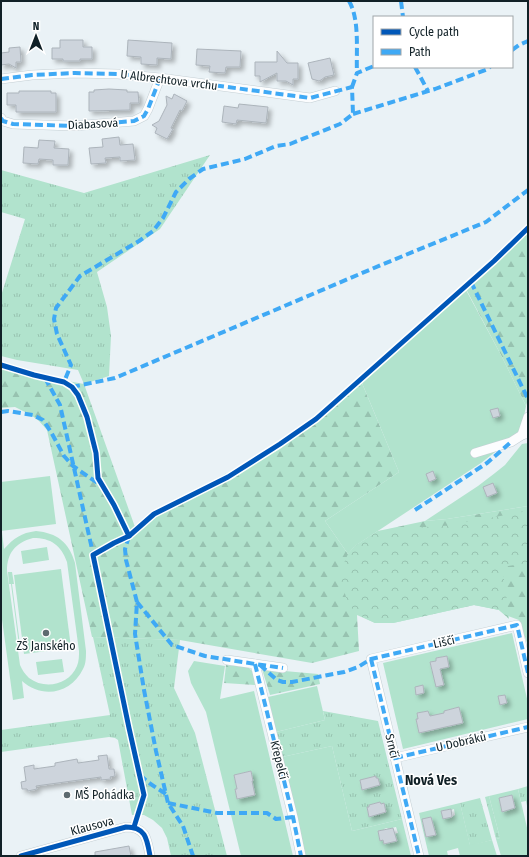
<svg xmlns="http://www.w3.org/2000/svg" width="529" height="857" font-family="'Fira Sans Condensed',sans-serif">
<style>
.grass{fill:url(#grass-tufts);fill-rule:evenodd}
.forest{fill:url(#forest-firs)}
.park{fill:url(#park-crowns)}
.garden{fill:#b1e3cd;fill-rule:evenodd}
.building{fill:#cdd4dc;stroke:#acb4bb;filter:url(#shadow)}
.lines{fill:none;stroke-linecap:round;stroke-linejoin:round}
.minor-casing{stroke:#c4cfd4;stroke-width:10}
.minor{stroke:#fcfdfe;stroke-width:9}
.quiet{stroke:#3fa9f5;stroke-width:4;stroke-dasharray:8 4;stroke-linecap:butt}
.cycleway-casing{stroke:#fff;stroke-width:8}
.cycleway{stroke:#0057b8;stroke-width:5}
.poi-dot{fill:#5d6a6f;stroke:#fff;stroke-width:1.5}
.labels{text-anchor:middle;stroke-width:3;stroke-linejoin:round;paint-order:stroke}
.street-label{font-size:12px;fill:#112127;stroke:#fff}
.poi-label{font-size:12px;fill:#112127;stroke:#fff}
.quarter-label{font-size:14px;font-weight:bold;fill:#112127;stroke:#fff}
</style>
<defs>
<pattern id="grass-tufts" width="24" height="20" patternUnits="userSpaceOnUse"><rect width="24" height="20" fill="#b1e3cd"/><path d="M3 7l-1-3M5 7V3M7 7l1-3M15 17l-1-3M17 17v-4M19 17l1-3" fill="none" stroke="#97c2b0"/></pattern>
<pattern id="forest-firs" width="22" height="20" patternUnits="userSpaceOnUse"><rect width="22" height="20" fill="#b1e3cd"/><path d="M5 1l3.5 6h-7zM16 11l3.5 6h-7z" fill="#97c2b0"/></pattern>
<pattern id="park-crowns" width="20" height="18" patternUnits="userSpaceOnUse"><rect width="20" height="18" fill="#b1e3cd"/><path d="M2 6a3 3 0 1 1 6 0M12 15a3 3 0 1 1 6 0" fill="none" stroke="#97c2b0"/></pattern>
<filter id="shadow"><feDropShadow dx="3.5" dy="3.5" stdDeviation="2" flood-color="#0004"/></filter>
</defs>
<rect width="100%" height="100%" fill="#eaf2f6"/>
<g class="grass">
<path d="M 210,155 L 160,229 L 97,272 L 107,307 L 111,336 L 109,376 L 84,384 L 78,370 L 17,360 L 1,356 L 1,296 L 25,219 L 1,212 L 1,170 L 84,193 Z"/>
<path d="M 93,637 L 180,640 L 174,688 L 195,733 L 227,856 L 171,856 L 167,838 L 162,828 L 153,820 L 144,815 L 132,815 L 118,740 L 115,738 L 109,737 L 1,752 L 1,730 L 110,715 Z"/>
<path d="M 323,711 L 378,721 L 402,819 L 352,831 L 332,746 L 282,757 L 276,732 L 325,720 ZM 376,776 L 376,778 L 378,778 L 380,785 L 362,790 L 360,780 ZM 380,802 L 381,804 L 384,803 L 386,812 L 369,816 L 367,808 L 369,807 L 369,805 Z"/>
<path d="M 528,786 L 528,811 L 526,801 L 521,802 L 518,789 Z"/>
<path d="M 489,796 L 500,838 L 496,839 L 485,797 Z"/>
<path d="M 480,798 L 492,840 L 470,846 L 460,803 Z"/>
</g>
<g class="forest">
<path d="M 528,231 L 528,399 L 526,406 L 502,357 L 466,289 L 501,258 Z"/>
<path d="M 1,369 L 84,384 L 135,527 L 271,447 L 303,426 L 359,376 L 399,472 L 325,521 L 348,554 L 355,546 L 378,531 L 425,521 L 447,519 L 528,506 L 528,643 L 527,643 L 519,620 L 505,615 L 499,610 L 474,605 L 393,623 L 375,623 L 357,615 L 359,651 L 312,663 L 180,640 L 92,637 L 47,430 L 39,421 L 31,415 L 15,407 L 1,408 Z"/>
<path d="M 226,665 L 248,667 L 253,672 L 255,685 L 224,683 Z"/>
<path d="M 262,669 L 318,674 L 320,684 L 270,695 Z"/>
</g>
<path class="park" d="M 528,511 L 528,563 L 502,567 L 506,593 L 509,619 L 499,610 L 474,605 L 393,623 L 375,623 L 357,614 L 348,604 L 341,580 L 343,565 L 348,554 L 355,546 L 378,531 L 450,525 Z"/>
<g class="garden">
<path d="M 466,290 L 502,357 L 526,406 L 521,432 L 481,463 L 355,546 L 348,554 L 325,521 L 399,472 L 362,383 Z"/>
<path d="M 528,443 L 528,506 L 447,519 L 425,521 L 478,486 L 495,473 L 505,465 L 522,444 Z"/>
<path d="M 50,476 L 56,524 L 1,531 L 1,482 Z"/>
<path d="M 36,531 C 57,533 69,542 75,563 L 86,651 C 86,657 86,664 83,669 C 71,694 42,699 22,681 L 24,698 L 13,700 L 1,612 L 1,532 L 2,532 L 4,549 C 14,538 21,533 36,531 ZM 33,538 C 51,538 61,545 67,562 L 79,651 C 79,656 79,661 77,666 C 69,685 45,690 29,678 C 25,674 22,670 20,665 L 7,571 C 7,553 15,543 33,538 Z"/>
<path d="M 47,547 L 49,560 L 23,564 L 21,551 Z"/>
<path d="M 61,569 L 71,648 L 24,654 L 14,575 Z"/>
<path d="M 8,572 L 12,572 L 14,584 L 12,584 L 20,645 L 19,645 L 11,584 L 9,584 Z"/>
<path d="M 512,633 L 528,703 L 528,719 L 403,749 L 383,663 ZM 447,656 L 449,666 L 432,671 L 430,662 L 436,661 L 436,658 ZM 459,707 L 463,723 L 448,727 L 444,711 ZM 428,711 L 430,716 L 432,716 L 435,730 L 419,733 L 416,719 L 418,719 L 417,713 Z"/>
<path d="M 62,659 L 64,672 L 38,675 L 36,662 Z"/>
<path d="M 194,661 L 225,666 L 220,699 L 254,691 L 293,856 L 241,856 L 206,712 L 191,683 L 188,671 ZM 251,771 L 253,780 L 248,782 L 253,785 L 255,795 L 237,799 L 235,789 L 242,788 L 241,783 L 236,784 L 234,775 Z"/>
<path d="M 317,686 L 325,720 L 276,732 L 268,697 Z"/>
<path d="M 332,746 L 352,831 L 402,819 L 411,856 L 305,856 L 282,757 ZM 396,827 L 398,833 L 393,834 L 395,836 L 396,841 L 384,844 L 383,840 L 380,840 L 378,831 L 384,830 L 384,829 L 387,828 L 388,829 Z"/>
<path d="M 518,789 L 528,832 L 528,856 L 501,856 L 496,839 L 500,838 L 489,796 ZM 512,795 L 515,808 L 502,812 L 499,798 Z"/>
<path d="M 460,803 L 470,845 L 492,840 L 497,856 L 460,856 L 458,848 L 447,851 L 448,856 L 429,856 L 419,813 ZM 450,809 L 451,810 L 454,809 L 455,815 L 452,817 L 443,819 L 441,811 ZM 431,817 L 435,835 L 426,837 L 422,820 Z"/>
</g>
<g class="building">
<path d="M 60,40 L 83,40 L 83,47 L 92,47 L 92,59 L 80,59 L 80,61 L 63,61 L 63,59 L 52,59 L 52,48 L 60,48 Z"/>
<path d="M 128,40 L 172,43 L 171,59 L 157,58 L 157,65 L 141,64 L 141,57 L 127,56 Z"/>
<path d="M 20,47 L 21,62 L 16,62 L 16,68 L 9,64 L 1,65 L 1,53 L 9,52 L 9,48 Z"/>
<path d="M 197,49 L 241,51 L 240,67 L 226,67 L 225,73 L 209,72 L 210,66 L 196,65 Z"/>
<path d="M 277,51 L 287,63 L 298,63 L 298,79 L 293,79 L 293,85 L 286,81 L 277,81 L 277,73 L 260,82 L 260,76 L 255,76 L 255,62 L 277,62 Z"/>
<path d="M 330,58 L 334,75 L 325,77 L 321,80 L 319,81 L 312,79 L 308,63 Z"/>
<path d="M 109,89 L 127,90 L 127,92 L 138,92 L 139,103 L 130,103 L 130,110 L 89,111 L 89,92 L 94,92 L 94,90 Z"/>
<path d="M 19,91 L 51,91 L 51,93 L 56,93 L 56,112 L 16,112 L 16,105 L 7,105 L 7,93 L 19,93 Z"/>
<path d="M 174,94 L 187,101 L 182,111 L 180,110 L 171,128 L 173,129 L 167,139 L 155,133 L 157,128 L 152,125 L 159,121 L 167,105 L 166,96 L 172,99 Z"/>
<path d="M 239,104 L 268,107 L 266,123 L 237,120 L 236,124 L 222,122 L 224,106 L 238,108 Z"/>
<path d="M 119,137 L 120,145 L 133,144 L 135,160 L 120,161 L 120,157 L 105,158 L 106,163 L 91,164 L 89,148 L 103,147 L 102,139 Z"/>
<path d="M 39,140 L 55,141 L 54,148 L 69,149 L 68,165 L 53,165 L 53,160 L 39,159 L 38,164 L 23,163 L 24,147 L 38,148 Z"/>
<path d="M 498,408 L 500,416 L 493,418 L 490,410 Z"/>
<path d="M 433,471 L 436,479 L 429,482 L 426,474 Z"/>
<path d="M 493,483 L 497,493 L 487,497 L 483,487 Z"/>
<path d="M 447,656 L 449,667 L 440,669 L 444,685 L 436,687 L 430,662 L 436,661 L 436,658 Z"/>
<path d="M 423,685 L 424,693 L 416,695 L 415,687 Z"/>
<path d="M 505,695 L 507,703 L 500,705 L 498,696 Z"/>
<path d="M 459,707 L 463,723 L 419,733 L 416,719 L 418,719 L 417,713 L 428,711 L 430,716 L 444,713 L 444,711 Z"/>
<path d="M 107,755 L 109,769 L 114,769 L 115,776 L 110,777 L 111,779 L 101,780 L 101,777 L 36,786 L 37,789 L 28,791 L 27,789 L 22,789 L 21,782 L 26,781 L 24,767 L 34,765 L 34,769 L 55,766 L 55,763 L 77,759 L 78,763 L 99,760 L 98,756 Z"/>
<path d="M 251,771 L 253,781 L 252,781 L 255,795 L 237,799 L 235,789 L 237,789 L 234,775 Z"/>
<path d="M 376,776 L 376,778 L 378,778 L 380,785 L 362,790 L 360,780 Z"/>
<path d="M 512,795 L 515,808 L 502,812 L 499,798 Z"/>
<path d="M 380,802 L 381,804 L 384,803 L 386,812 L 369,817 L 367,807 L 369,807 L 369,805 Z"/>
<path d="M 451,809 L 452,817 L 443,819 L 441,811 Z"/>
<path d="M 431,817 L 436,835 L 426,837 L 422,819 Z"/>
<path d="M 393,828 L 397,841 L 384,844 L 383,840 L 380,841 L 378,831 Z"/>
<path d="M 129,846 L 131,856 L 95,856 L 95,852 Z"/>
</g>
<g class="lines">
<g class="minor-casing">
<g id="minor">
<path d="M 1,79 L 32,75 L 75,73 L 118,74 L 160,78 L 310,98 L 335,91"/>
<path d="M 1,118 L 3,121 L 13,124 L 74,126 L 134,121 L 144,116 L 148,109 L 160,78"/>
<path d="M 522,435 L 528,417"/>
<path d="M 475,453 L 511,442 L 522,435 L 528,433"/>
<path d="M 227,660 L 283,668"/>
<path d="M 255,664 L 293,817 L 301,856"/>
<path d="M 395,758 L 528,727"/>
<path d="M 21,856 L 126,827 C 146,827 147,839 150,856"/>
<path d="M 419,856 L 371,659 L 517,625 L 528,673"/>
</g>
</g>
<use href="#minor" class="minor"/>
<g class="quiet">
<path d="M 349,1 C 360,20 356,51 357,73"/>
<path d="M 401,1 L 403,17"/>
<path d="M 512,50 L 519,45 L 528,41"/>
<path d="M 415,67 L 428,91"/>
<path d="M 1,79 L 32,75 L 75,73 L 118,74 L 160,78 L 310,98 L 352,87 L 353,114 L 340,124 L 290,144 L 276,146 L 245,159 L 203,169 L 189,179 L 176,192 L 163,218 L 153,231 L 139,241 L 80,276 L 56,308 L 54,319 L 57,334 L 71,365 L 64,382"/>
<path d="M 352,87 L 357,73 L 374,66"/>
<path d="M 353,114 L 435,89 L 488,69 L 490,67"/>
<path d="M 1,118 L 3,121 L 13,124 L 74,126 L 134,121 L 144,116 L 148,109 L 160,78"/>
<path d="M 471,282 L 528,399"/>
<path d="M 45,378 L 60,405 L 94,558"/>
<path d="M 72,387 L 115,378 L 381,265 L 486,222 L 528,190"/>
<path d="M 1,412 L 8,411 L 33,415 L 43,420 L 51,432 L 64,456 L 73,466 L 99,484"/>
<path d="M 415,510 L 487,463 L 511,442"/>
<path d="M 129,536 L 125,549 L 126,560 L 137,602 L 135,634 L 144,690 L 156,751 L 168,803 L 183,826 L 193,856"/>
<path d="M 137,602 L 172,645 L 205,656 L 255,664 L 283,668"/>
<path d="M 371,659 L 419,856"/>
<path d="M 255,664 L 293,817 L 301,856"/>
<path d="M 260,665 L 277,680 L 283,682 L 292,682 L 344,672 L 358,667 L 371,659 L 517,625 L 528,673"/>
<path d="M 395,758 L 528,727"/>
<path d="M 140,775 C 148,783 157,788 166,794"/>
<path d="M 168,803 L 217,813 L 267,813 L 276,819 L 293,817"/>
</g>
<g class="cycleway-casing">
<g id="cycleway">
<path d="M 1,365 L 34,375 L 64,382 L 72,387 L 78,395 L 87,417 L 96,453 L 98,478 L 114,505 L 129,536"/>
<path d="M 134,827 L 144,795 L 129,728 L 93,555 L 114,543 L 129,536 L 154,514 L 228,477 L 280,444 L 316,419 L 494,261 L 528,228"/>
<path d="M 21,856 L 126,827 C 146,827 147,839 150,856"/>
</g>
</g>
<use href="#cycleway" class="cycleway"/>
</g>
<g class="poi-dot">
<circle cx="46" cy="633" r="4"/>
<circle cx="67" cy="795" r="4"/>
</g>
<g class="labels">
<g class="street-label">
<text transform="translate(169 80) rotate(7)" y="4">U Albrechtova vrchu</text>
<text transform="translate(93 124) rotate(-3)" y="4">Diabasová</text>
<text transform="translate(444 642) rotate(-13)" y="4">Liščí</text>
<text transform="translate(461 742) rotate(-13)" y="4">U Dobráků</text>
<text transform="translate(392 746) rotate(76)" y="4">Srnčí</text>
<text transform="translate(279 760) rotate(76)" y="4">Křepelčí</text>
<text transform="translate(92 826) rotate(-15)" y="4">Klausova</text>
</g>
<g class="poi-label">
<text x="46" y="650">ZŠ Janského</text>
<text x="75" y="799" text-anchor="start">MŠ Pohádka</text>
</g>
<g class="quarter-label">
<text x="431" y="785">Nová Ves</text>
</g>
</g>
<rect width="529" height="857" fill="none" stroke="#112127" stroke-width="4"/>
<rect x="373" y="16" width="140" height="52" fill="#ffffff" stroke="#a0a6a9"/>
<rect x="381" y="29" width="20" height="6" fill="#0057b8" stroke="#a0a6a9"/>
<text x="409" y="36" font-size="12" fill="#112127">Cycle path</text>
<rect x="381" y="49" width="20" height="6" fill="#3fa9f5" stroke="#a0a6a9"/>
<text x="409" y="56" font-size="12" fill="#112127">Path</text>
<g transform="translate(36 36)" stroke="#ffffff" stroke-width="3" paint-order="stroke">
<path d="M0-3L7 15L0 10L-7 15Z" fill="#112127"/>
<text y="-6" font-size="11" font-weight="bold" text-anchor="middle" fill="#112127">N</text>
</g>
</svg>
